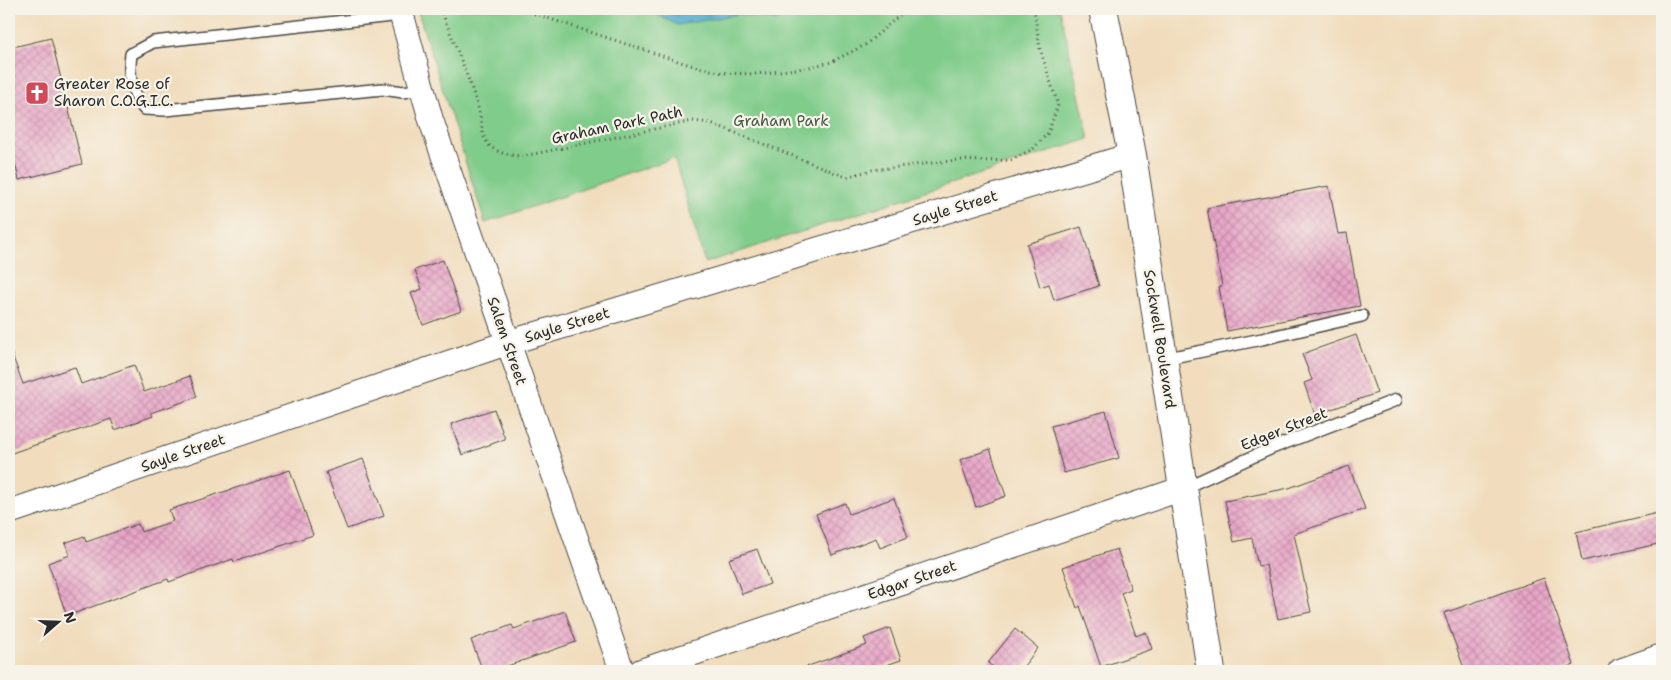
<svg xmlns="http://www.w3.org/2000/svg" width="1671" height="680" font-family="'Shantell Sans',sans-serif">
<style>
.green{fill:#80cc8b;stroke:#567c5b}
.water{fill:url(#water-ripples);stroke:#3c6c7c}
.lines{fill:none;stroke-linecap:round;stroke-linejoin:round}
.stream{stroke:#4daccc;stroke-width:7}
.building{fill:url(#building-cross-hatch)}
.service-casing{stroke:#494641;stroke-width:14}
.minor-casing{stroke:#494641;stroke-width:26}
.primary-casing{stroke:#494641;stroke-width:30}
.path{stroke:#494641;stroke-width:3;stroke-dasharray:1 4;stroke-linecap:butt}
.service{stroke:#fff;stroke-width:11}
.minor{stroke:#fff;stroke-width:24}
.primary{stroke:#fff;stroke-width:28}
.labels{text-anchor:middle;stroke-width:4.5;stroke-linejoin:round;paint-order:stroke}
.poi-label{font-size:15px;fill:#2b2b2b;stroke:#f7f3e8;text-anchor:start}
.park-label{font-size:15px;fill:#445b48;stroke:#f7f3e8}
.street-label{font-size:15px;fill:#2b2b2b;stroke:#f7f3e8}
</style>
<defs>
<pattern id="water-ripples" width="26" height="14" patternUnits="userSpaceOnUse" patternTransform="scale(1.25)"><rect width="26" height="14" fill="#4daccc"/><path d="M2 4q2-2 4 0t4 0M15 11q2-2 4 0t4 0" fill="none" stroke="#408ca6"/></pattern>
<pattern id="building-cross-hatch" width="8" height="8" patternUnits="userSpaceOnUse" patternTransform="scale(1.25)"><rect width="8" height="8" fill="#e9a6c8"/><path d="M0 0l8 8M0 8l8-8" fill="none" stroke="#bd87a3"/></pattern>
</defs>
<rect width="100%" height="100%" fill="#f7f3e8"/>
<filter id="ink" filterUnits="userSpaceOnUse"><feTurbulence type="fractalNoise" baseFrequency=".02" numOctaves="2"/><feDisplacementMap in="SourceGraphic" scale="10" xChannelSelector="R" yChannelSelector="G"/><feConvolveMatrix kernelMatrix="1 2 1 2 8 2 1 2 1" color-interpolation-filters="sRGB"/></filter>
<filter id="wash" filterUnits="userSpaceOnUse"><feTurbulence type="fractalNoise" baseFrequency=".0096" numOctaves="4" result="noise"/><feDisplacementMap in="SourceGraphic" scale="20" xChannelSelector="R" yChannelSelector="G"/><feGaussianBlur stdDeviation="1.12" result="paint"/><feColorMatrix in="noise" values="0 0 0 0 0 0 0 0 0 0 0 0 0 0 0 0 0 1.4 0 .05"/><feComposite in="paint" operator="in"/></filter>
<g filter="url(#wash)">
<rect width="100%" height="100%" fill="#f1ddbd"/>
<path class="green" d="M 417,9 L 1060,9 L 1089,139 L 705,263 L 674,158 L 485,223 Z"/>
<path class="water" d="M 645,9 L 800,9 L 776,21 L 740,14 L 678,25 Z"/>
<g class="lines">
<path class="stream" d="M 1652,9 L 1662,16"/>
</g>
<g id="blocks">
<g class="building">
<path d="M 51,38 L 82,164 L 19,180 L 9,138 L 9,48 Z"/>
<path d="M 1329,186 L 1338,234 L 1347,233 L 1360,306 L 1227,331 L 1219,287 L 1222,286 L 1207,208 Z"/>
<path d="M 1081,227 L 1099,286 L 1054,300 L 1049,284 L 1040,287 L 1027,244 Z"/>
<path d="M 443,260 L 461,311 L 423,325 L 411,293 L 422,289 L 415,270 Z"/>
<path d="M 1356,335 L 1377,393 L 1315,415 L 1304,383 L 1312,380 L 1302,354 Z"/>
<path d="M 9,352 L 11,352 L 23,384 L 75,367 L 81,384 L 134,365 L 144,392 L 190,376 L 197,397 L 151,413 L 153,416 L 115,430 L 111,419 L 9,454 Z"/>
<path d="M 494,409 L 505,439 L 462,455 L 451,424 Z"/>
<path d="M 1106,411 L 1119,458 L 1064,473 L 1051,426 Z"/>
<path d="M 990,449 L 1006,496 L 976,507 L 960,460 Z"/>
<path d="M 363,459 L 384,516 L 347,529 L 326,472 Z"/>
<path d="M 1349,466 L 1365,509 L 1294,534 L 1311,612 L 1278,619 L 1266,565 L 1258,566 L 1252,538 L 1234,542 L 1225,501 L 1289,488 Z"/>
<path d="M 290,470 L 313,535 L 234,562 L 233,559 L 169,582 L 168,579 L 67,616 L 48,563 L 70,555 L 65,543 L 84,536 L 86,542 L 138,524 L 141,532 L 173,521 L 169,510 Z"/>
<path d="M 894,498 L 908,537 L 880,548 L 876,538 L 832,555 L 816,514 L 845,503 L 849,514 Z"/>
<path d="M 1662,512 L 1662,543 L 1582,561 L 1576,532 Z"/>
<path d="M 757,549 L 770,584 L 742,594 L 729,559 Z"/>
<path d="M 1117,549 L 1131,589 L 1121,593 L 1136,636 L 1146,632 L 1152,649 L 1101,667 L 1080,606 L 1077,608 L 1063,567 Z"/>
<path d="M 1544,578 L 1574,665 L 1558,671 L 1465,671 L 1444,613 Z"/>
<path d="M 565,611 L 576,642 L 493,671 L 483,671 L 471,640 L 512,625 L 514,629 Z"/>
<path d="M 890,628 L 901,660 L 869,671 L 801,671 L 800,669 L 867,645 L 864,638 Z"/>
<path d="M 1015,629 L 1038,648 L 1020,671 L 998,671 L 988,663 Z"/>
</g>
</g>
</g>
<g filter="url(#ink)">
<use href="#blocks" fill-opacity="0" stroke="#494641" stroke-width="1"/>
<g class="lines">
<g class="service-casing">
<g id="service">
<path d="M 401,15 L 153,42 L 131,54 C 128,77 131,90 144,109 L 165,110 L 383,89 L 403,92 L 422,89"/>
<path d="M 1163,359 L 1262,339 L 1362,316"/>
<path d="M 1184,488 L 1272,448 L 1396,400"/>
</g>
</g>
<g class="minor-casing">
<g id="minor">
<path d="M 400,9 L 431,120 L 622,671"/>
<path d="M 9,512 L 507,343 L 1132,155"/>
<path d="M 641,671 L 1184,488"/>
<path d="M 1620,671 L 1662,656"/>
</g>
</g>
<g class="primary-casing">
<path id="primary" d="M 1103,9 L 1132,155 L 1211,671"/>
</g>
<g class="path">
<path d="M 441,9 C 453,42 469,76 479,111 C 482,122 481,139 491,147 C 499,154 514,156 524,156 L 693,121 L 711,123 L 846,177 L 872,170 L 958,160 L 984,161 L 1011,160 L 1033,149 L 1048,133 L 1058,105 L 1040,49 L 1034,9"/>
<path d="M 520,9 L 690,65 L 723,73 L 755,74 L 805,68 L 831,62 L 865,45 L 907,9"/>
</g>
<use href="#service" class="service"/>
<use href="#minor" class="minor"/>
<use href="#primary" class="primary"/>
</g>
</g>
<defs>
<g id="church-square" transform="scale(1.25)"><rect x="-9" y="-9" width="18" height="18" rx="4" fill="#d1495b" stroke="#f7f3e8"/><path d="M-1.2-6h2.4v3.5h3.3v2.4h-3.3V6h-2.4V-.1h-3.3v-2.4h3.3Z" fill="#fff"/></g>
</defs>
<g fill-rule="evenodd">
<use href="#church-square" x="37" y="93"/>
</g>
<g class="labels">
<g class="poi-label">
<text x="54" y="89">Greater Rose of<tspan x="54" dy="17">Sharon C.O.G.I.C.</tspan></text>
</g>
<g class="park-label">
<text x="781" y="126">Graham Park</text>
</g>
<g class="street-label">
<text transform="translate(617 125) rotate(-12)" y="5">Graham Park Path</text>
<text transform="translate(955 208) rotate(-17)" y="5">Sayle Street</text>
<text transform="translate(567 325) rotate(-17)" y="5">Sayle Street</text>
<text transform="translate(1160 339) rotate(81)" y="5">Sockwell Boulevard</text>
<text transform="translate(507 341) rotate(71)" y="5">Salem Street</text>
<text transform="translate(1284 429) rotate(-22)" y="5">Edger Street</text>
<text transform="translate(183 453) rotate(-19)" y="5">Sayle Street</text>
<text transform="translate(912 580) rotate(-19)" y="5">Edgar Street</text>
</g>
</g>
<rect width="1671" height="680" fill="none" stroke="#f7f3e8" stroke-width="30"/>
<g transform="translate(58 622) rotate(70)" stroke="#f7f3e8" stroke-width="4" paint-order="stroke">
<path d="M0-4L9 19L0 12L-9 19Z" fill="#2b2b2b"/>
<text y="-8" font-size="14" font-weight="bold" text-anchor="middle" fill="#2b2b2b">N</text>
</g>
</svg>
